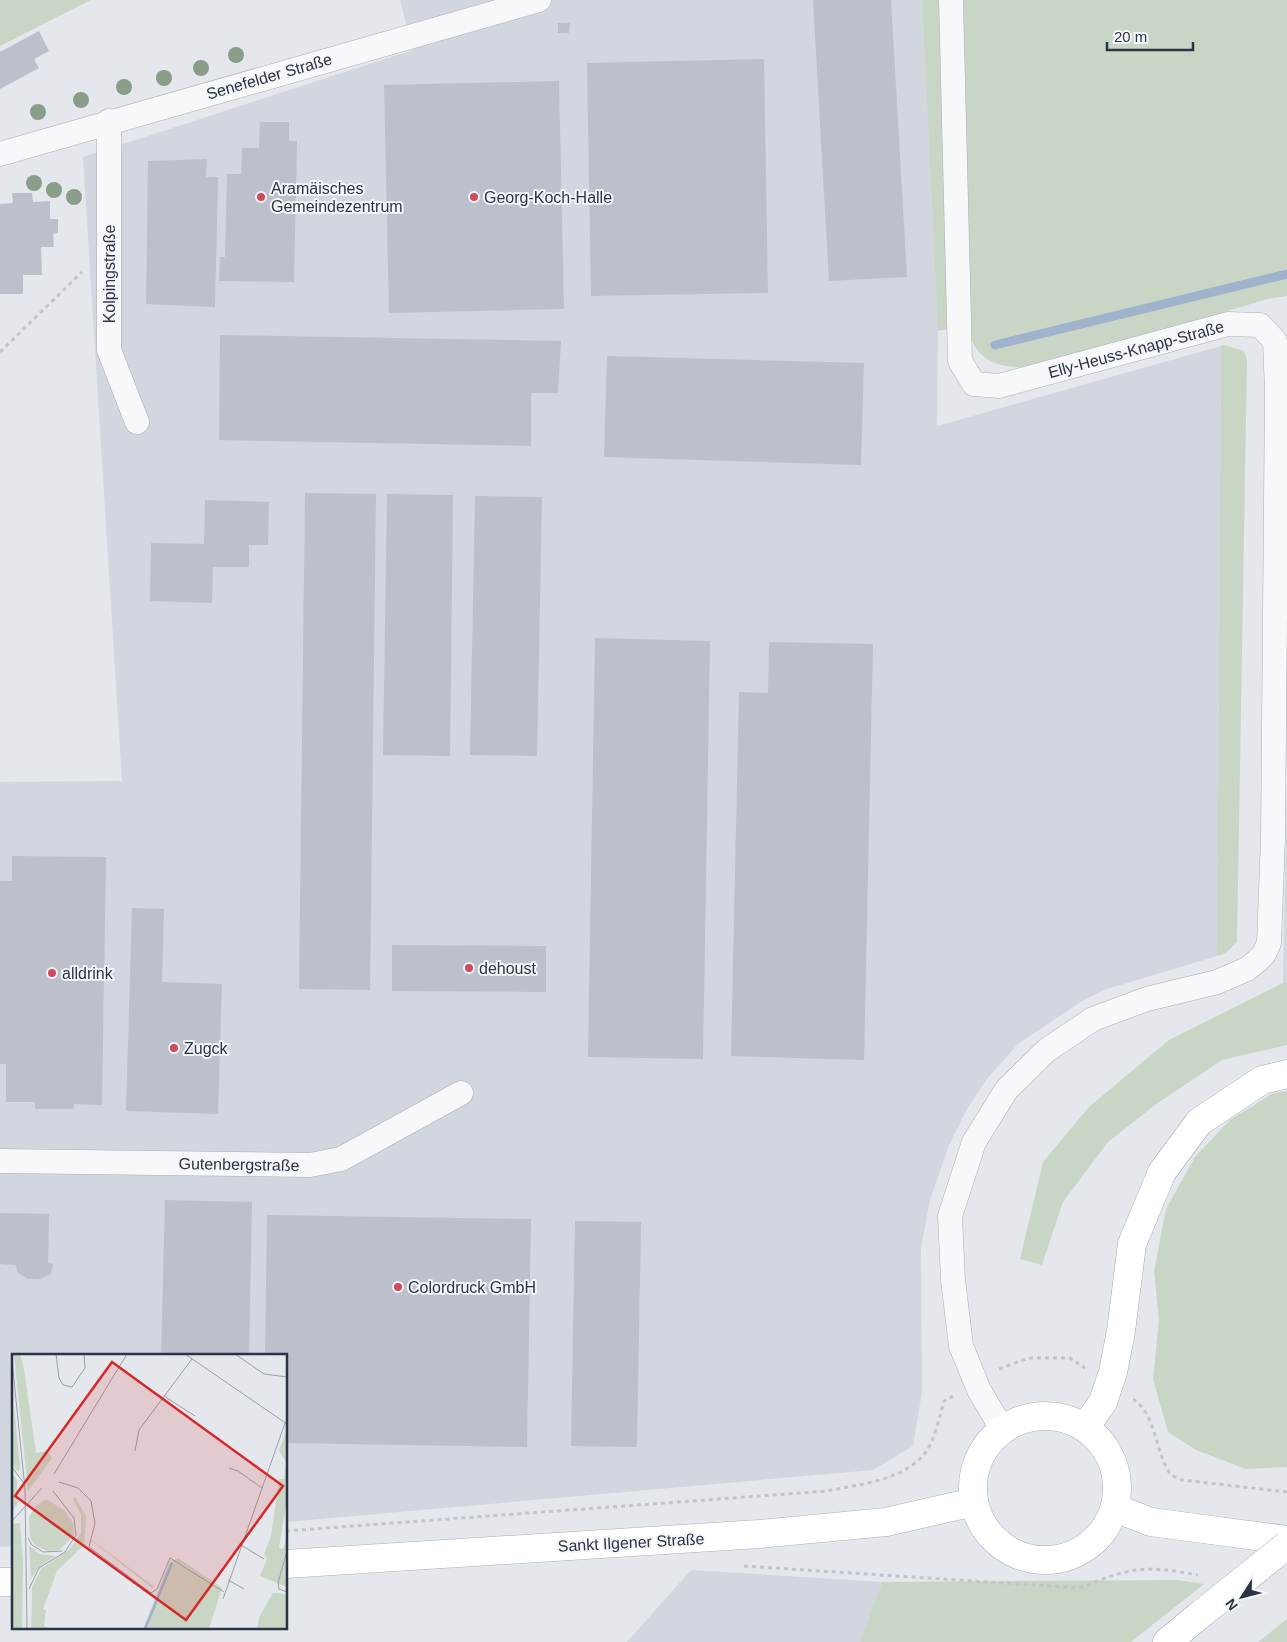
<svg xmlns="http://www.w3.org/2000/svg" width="1287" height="1642" font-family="Helvetica,sans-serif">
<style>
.built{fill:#d2d6de}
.green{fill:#c9d6c5}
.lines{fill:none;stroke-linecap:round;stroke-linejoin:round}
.stream{stroke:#9fb4cc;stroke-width:9}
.building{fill:#bbc0ca}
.street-casing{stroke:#a9aeb7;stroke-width:25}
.secondary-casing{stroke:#a9aeb7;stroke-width:29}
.primary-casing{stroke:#a3abb8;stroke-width:29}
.path{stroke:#c2c5cb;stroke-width:3;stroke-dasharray:4 4;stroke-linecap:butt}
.street{stroke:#f7f8fa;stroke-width:24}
.secondary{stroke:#fff;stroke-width:28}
.primary{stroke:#fff;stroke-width:28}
.primary-bridge-casing{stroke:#a3abb8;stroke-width:29;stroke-linecap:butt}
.primary-bridge{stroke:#fff;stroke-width:28}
.tree{fill:#899d89}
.poi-dot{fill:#d1495b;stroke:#f4f6f9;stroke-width:2}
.labels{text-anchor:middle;stroke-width:4;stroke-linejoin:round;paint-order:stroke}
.street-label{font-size:16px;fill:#2b3445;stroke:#f4f6f9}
.poi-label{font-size:16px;fill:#2b3445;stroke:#f4f6f9;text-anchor:start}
.inset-river{fill:none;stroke:#9fb4cc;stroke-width:2.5}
.inset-road{fill:none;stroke:#9a9fa9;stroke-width:1}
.view{fill:#d62828;fill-opacity:0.15;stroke:#d62828;stroke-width:2.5}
.inset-edge{fill:none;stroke:#2b3445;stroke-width:2.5}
</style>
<rect width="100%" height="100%" fill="#e4e7ec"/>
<g class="built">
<path d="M 400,0 L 922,0 L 938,331 L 937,426 L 1221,346 L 1217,956 L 1107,989 L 1082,1001 L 1018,1044 L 986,1080 L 967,1109 L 949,1145 L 930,1200 L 921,1248 L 922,1392 L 913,1446 L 873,1470 L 286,1522 L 286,1356 L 14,1356 L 14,1546 L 0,1547 L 0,782 L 122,781 L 83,157 L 413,50 Z"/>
<path d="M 1287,787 L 1287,983 L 1283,983 Z"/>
<path d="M 691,1570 L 882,1582 L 860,1642 L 627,1642 Z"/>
</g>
<g class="green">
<path d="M 0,0 L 91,0 L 0,46 Z"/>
<path d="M 922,0 L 1287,0 L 1287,296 L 1267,299 L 1205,318 L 1024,367 C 994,368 972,357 968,325 L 938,331 Z"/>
<path d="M 1225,345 L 1244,351 L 1247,360 L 1237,942 L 1226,953 L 1217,956 L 1221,346 Z"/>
<path d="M 1283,983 L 1287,983 L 1287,1045 L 1222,1060 L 1155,1105 L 1108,1142 L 1063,1202 L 1042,1265 L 1020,1259 L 1043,1162 L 1089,1107 L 1169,1040 Z"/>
<path d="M 1287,1091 L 1287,1467 L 1246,1469 L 1196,1450 L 1168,1432 L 1153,1379 L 1159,1320 L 1154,1271 L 1166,1209 L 1195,1157 L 1230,1120 L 1273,1093 Z"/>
<path d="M 1177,1580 L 1204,1584 L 1131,1642 L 860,1642 L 882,1582 Z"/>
<path d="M 1287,1619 L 1287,1642 L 1258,1642 Z"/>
</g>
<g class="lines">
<path class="stream" d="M 995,345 L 1287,274"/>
</g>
<g class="building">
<path d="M 813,0 L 891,0 L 907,277 L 829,281 Z"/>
<path d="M 558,23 L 570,23 L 569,33 L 558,33 Z"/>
<path d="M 39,31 L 49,51 L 34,59 L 39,68 L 0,89 L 0,52 Z"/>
<path d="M 764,59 L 768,293 L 591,296 L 587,63 Z"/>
<path d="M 559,81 L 564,309 L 389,313 L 384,85 Z"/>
<path d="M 260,122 L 289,122 L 289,141 L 297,141 L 294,282 L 219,281 L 220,257 L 225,257 L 227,174 L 241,174 L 242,148 L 259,148 Z"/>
<path d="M 207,159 L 206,177 L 218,177 L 215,307 L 146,304 L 148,161 Z"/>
<path d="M 12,193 L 32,193 L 33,202 L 50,201 L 50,219 L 58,219 L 58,233 L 53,234 L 54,247 L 41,247 L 42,275 L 23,275 L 23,294 L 0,294 L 0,204 L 13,203 Z"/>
<path d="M 220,335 L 561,341 L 558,393 L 531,393 L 531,446 L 219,440 Z"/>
<path d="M 607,356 L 864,363 L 861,465 L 604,457 Z"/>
<path d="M 305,493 L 376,494 L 370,990 L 299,989 Z"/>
<path d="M 387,494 L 453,495 L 450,756 L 383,755 Z"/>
<path d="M 475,496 L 542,497 L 537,756 L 470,755 Z"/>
<path d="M 205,500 L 269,502 L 268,545 L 249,545 L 249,567 L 213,567 L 212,603 L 150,601 L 151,543 L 204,544 Z"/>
<path d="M 595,638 L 710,641 L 703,1059 L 588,1057 Z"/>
<path d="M 769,642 L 873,644 L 864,1060 L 731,1056 L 739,692 L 768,693 Z"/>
<path d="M 12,856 L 106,857 L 102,1105 L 74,1104 L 73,1109 L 35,1109 L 35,1102 L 6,1102 L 6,1064 L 0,1064 L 0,881 L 12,881 Z"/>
<path d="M 132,908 L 164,909 L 162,982 L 222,984 L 218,1114 L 126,1111 Z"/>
<path d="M 392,945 L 546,946 L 546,992 L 392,991 Z"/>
<path d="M 165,1200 L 252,1202 L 249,1356 L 161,1356 Z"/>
<path d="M 0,1213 L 49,1214 L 48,1263 L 53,1264 L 51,1274 L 40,1279 L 28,1279 L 17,1272 L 16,1265 L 0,1264 Z"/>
<path d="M 267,1215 L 531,1219 L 527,1447 L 286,1443 L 286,1356 L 265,1356 Z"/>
<path d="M 575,1221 L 641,1222 L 637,1447 L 571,1446 Z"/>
</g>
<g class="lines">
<g class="street-casing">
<g id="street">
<path d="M 951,0 L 960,361 L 974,384 L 999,386 L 1228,324 L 1260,325 L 1275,341 L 1277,391 L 1273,839 L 1269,943 L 1264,954 L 1257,961 L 1247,969 L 1217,982 L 1147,999 L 1093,1019 L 1047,1050 L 1007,1089 L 974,1142 L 950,1216 L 953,1280 L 961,1346 L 979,1390 L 1002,1429"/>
<path d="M 109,121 L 109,350 L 137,422"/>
<path d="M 0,154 L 539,0"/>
<path d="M 0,1161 L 310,1165 L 341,1159 L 461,1093"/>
</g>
</g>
<g class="secondary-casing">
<g id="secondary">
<circle cx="1045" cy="1488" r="72"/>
<path d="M 1115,1508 L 1151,1522 L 1287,1540"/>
<path d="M 286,1564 L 759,1534 L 886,1522 L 974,1502"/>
<path d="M 0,1582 L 14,1582"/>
</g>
</g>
<g class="primary-casing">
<g id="primary">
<path d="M 1085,1427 L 1103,1402 L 1113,1372 L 1121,1331 L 1132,1244 L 1162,1172 L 1199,1122 L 1262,1080 L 1287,1074"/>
<path d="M 1167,1642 L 1201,1614"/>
</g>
</g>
<g class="path">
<path d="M 0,352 L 82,272"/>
<path d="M 999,1369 L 1028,1358 L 1070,1358 L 1085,1368"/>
<path d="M 1133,1399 C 1156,1414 1155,1450 1169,1472 C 1171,1476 1178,1478 1182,1480 L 1287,1492"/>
<path d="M 286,1531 L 827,1491 C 861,1484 912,1480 930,1445 C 936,1432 940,1416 944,1401 L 953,1396"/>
<path d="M 744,1566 L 1080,1588 C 1130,1567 1145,1565 1198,1575"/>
</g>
<use href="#street" class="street"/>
<use href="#secondary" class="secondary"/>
<use href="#primary" class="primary"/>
<g class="primary-bridge-casing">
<path id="primary-bridge" d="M 1201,1614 L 1287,1545"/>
</g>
<use href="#primary-bridge" class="primary-bridge"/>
</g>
<g class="tree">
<circle cx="236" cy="55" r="8"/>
<circle cx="201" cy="68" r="8"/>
<circle cx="164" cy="78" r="8"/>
<circle cx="124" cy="87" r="8"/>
<circle cx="81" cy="100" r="8"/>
<circle cx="38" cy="112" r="8"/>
<circle cx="34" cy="183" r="8"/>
<circle cx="54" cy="190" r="8"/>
<circle cx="74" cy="197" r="8"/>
</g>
<g class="poi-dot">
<circle cx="261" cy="197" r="5"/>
<circle cx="474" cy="197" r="5"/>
<circle cx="469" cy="968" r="5"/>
<circle cx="52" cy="973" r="5"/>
<circle cx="174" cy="1048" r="5"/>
<circle cx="398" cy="1287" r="5"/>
</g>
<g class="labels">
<g class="street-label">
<text transform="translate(269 76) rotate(-16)" y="6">Senefelder Straße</text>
<text transform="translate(109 274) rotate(-90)" y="6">Kolpingstraße</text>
<text transform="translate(1136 349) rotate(-15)" y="6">Elly-Heuss-Knapp-Straße</text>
<text transform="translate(239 1164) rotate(1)" y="6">Gutenbergstraße</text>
<text transform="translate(631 1542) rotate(-3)" y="6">Sankt Ilgener Straße</text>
</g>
<g class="poi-label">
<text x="271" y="194">Aramäisches<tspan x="271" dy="18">Gemeindezentrum</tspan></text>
<text x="484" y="203">Georg-Koch-Halle</text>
<text x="479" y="974">dehoust</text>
<text x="62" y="979">alldrink</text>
<text x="184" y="1054">Zugck</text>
<text x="408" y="1293">Colordruck GmbH</text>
</g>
</g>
<g transform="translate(12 1354)">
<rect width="275" height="275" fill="#e4e7ec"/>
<path d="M 2,0 L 8,0 L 12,15 L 24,99 L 35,97 L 40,104 L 16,137 ZM 2,52 L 8,112 L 7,118 L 0,111 ZM 274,77 L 275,78 L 275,146 L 267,194 L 271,195 L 275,184 L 275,233 L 248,222 L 255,205 L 252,200 L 259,182 L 267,125 L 272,125 L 274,108 L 267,97 ZM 0,119 L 5,126 L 6,150 L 0,157 ZM 63,143 L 74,162 L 72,191 L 45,217 L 31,255 L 34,256 L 32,272 L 39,275 L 19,275 L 20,233 L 29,215 L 58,195 L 69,179 L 69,161 L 61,145 ZM 34,145 L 52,156 L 61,169 L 62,182 L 47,196 L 35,197 L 24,192 L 18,184 L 17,163 L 25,151 ZM 8,169 L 11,207 L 10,275 L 0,275 L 0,170 ZM 80,187 L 80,186 L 143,233 L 140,234 ZM 17,191 L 27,200 L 44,202 L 27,213 L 19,225 ZM 166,204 L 210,234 L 197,275 L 131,275 L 157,209 ZM 261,239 L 275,240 L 275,275 L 245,275 L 247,263 Z" fill="#c9d6c5"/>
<path class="inset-river" d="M 133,275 L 160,209"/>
<path class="inset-road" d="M 44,0 L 47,24 L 51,31 L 60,33 L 73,14 L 72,0M 173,0 L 275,70M 223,0 L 252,20 L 275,23M 0,6 L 13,135 L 15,275M 152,42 L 183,62M 123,97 L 127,76 L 180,5M 0,113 L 11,128M 217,114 L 226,117 L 250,134M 42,120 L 115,0M 47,128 L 66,134 L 79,147 L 83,169 L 77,193 L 139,239 L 145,235 L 158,204 L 212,238M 0,167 L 30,134M 16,184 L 20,191 L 31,198 L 50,197M 229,191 L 252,205M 275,197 L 266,229 L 267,235 L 275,238M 216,226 L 232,235M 17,235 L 27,214 L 53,198 L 64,181 L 62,164 L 41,137M 211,245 L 273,69"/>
<path class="view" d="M 100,8 L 271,132 L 174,266 L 3,142 Z"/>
<rect width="275" height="275" class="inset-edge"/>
</g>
<g transform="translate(1242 1597) rotate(234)" stroke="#f4f6f9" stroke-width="4" paint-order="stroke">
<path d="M0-4L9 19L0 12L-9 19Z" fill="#2b3445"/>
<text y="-8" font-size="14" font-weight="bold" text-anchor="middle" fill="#2b3445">N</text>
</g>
<path d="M1107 42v8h86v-8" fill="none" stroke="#2b3445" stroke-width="2.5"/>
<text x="1114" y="42" font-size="15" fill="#2b3445" stroke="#f4f6f9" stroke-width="4" paint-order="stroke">20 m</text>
</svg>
